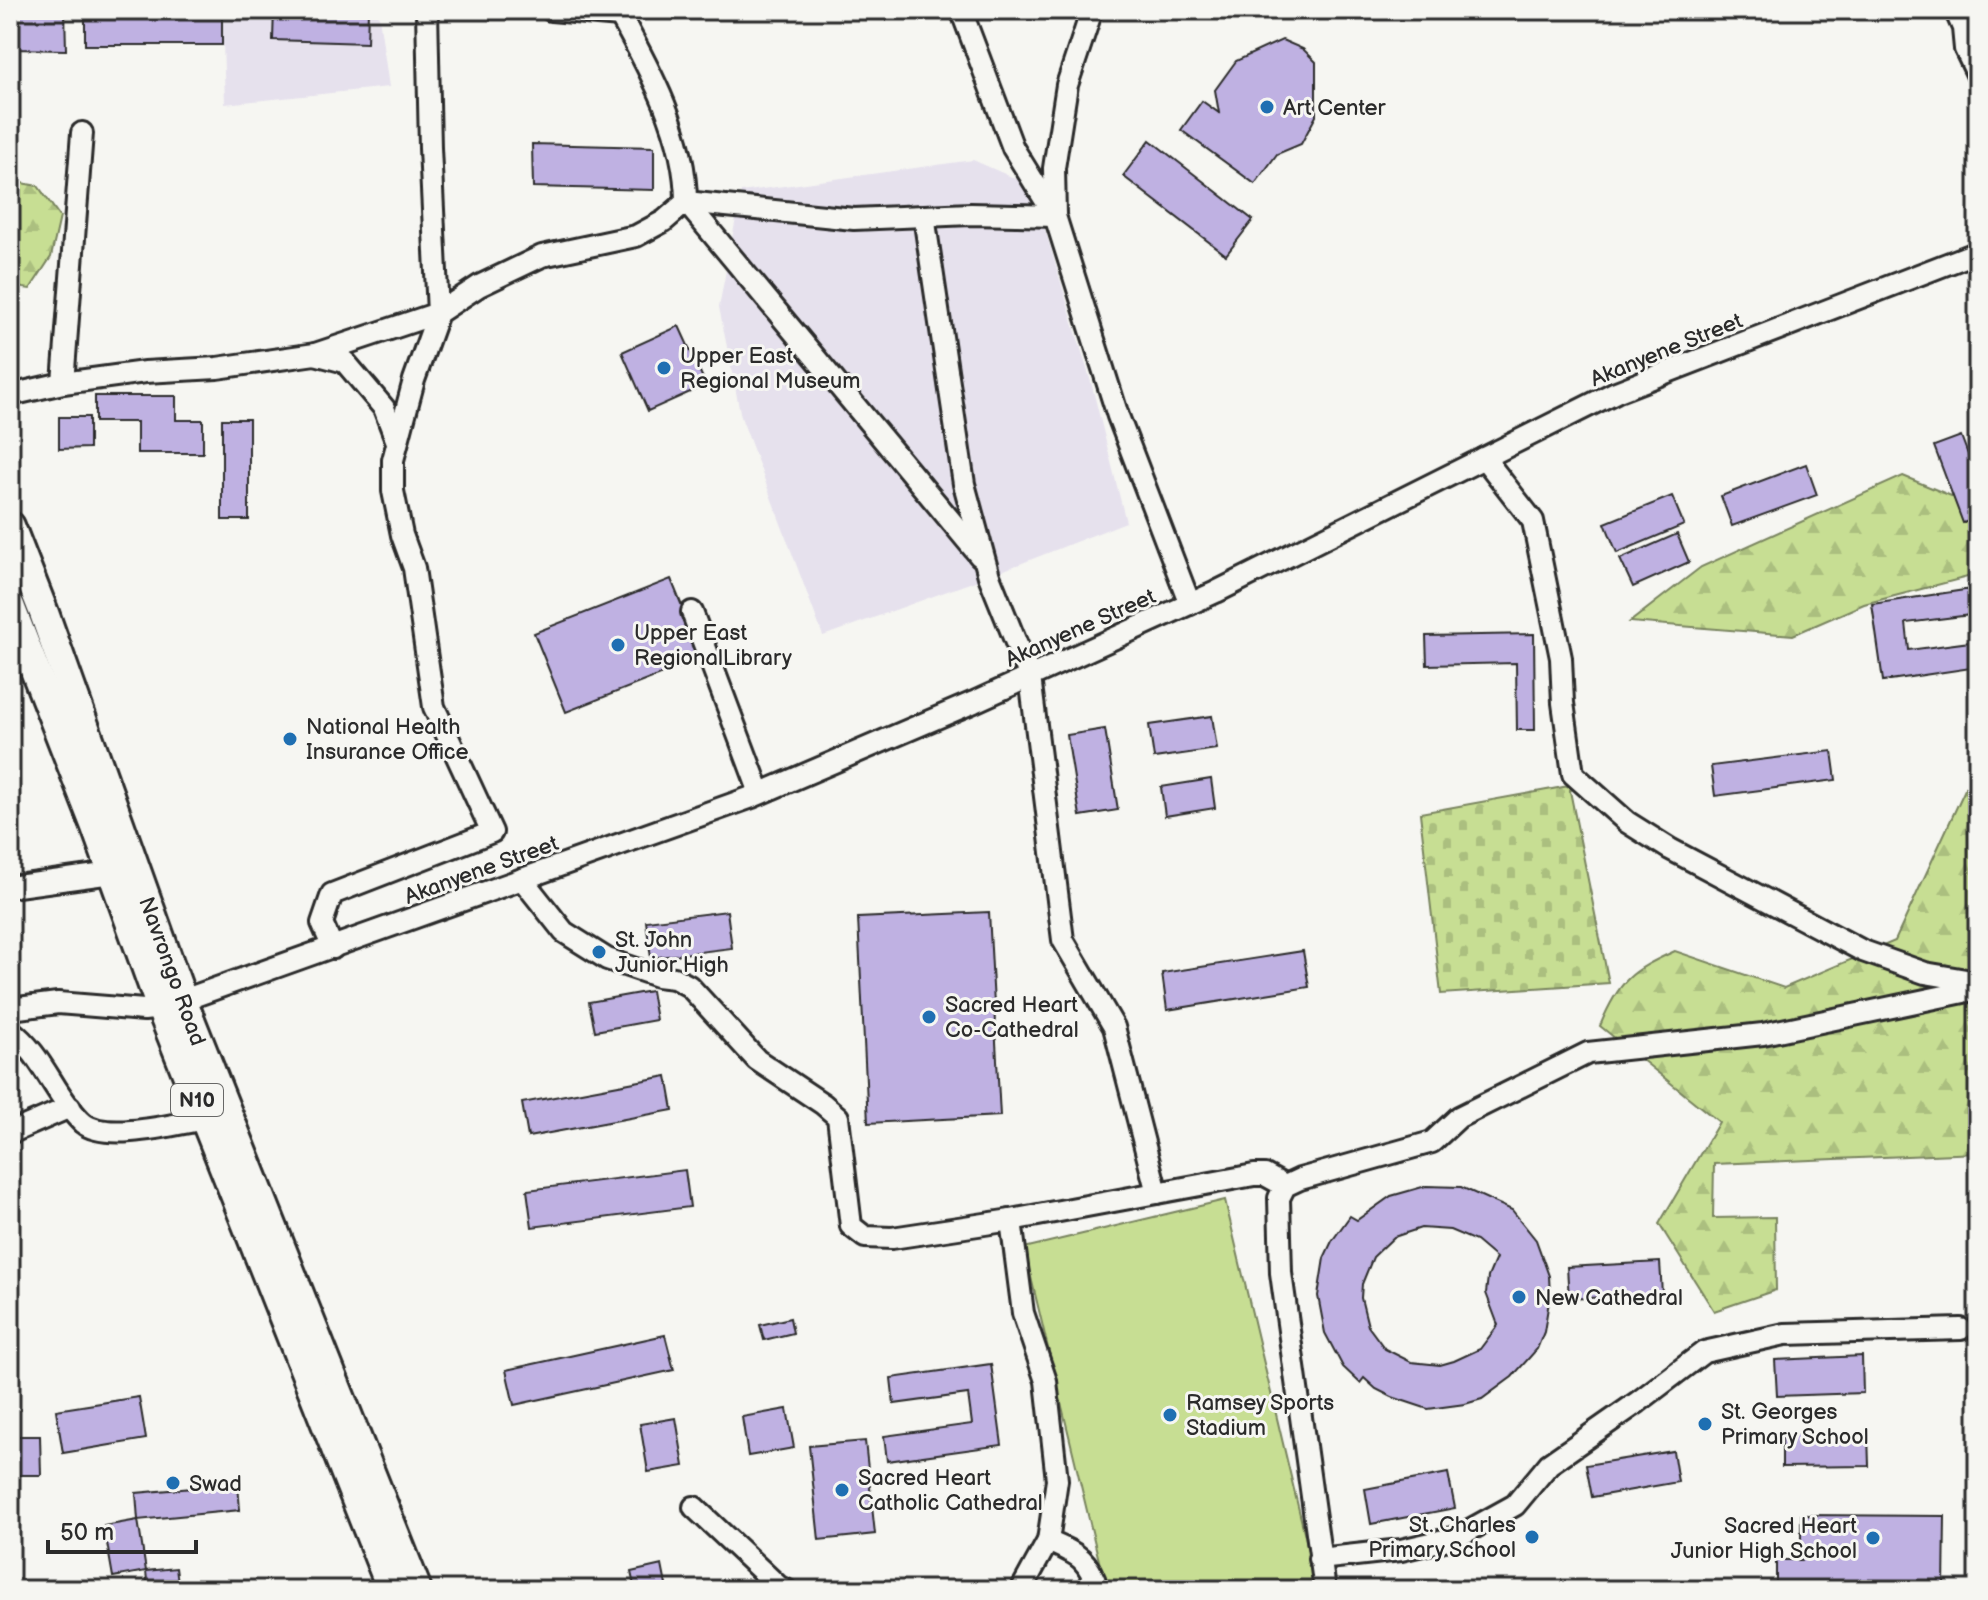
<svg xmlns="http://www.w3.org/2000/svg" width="1988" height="1600" font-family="'Balsamiq Sans',sans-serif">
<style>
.built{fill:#e6e1ed}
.forest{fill:url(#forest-firs);stroke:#79845f;stroke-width:2}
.cemetery{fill:url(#cemetery-stones);stroke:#79845f;stroke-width:2}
.pitch{fill:#c7de93;stroke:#79845f;stroke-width:2}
.building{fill:#bfb1e2;stroke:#2b2b2b;stroke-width:2;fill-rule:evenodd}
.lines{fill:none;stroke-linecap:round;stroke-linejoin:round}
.minor-casing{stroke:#2b2b2b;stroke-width:26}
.highway-casing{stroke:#2b2b2b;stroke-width:34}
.minor{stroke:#f6f6f2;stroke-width:20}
.highway{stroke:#f6f6f2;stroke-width:28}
.poi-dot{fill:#1f6fb2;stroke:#f6f6f2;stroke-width:3}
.labels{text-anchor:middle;stroke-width:6;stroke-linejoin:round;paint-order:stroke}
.shield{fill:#f6f6f2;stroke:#686867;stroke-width:2}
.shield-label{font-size:20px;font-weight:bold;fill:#2b2b2b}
.poi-label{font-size:22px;fill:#2b2b2b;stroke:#f6f6f2;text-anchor:start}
.street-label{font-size:22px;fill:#2b2b2b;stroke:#f6f6f2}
</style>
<defs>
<pattern id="forest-firs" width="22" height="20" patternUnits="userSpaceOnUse" patternTransform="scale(2)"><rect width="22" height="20" fill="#c7de93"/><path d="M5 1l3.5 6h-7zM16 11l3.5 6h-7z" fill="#abbf7f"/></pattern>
<pattern id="cemetery-stones" width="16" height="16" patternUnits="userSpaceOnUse" patternTransform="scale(2)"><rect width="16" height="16" fill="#c7de93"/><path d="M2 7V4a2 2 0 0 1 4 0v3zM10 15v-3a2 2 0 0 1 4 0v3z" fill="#abbf7f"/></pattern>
</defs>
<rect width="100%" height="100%" fill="#f6f6f2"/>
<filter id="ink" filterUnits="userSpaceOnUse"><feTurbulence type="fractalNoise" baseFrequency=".0125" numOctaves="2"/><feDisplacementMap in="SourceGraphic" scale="16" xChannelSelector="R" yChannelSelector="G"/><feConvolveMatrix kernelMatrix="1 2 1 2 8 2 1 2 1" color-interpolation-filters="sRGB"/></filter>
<g filter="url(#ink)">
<g class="built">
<path d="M 222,10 L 378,10 L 389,87 L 225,104 Z"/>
<path d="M 973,160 L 1032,186 L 1091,382 L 1126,522 L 989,576 L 823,636 L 741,417 L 719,307 L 741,192 Z"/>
</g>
<g class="forest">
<path d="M 10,181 L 38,186 L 60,217 L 51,257 L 30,289 L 10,286 Z"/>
<path d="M 1903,476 L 1978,507 L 1978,577 L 1975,575 L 1864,604 L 1793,635 L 1630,622 L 1701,567 Z"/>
<path d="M 1978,761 L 1978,1153 L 1714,1164 L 1713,1218 L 1775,1217 L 1776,1290 L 1714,1311 L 1659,1224 L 1719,1122 L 1600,1026 C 1619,980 1631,971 1675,951 L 1784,988 L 1895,941 Z"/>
</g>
<path class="cemetery" d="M 1569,786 L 1609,983 L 1441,994 L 1420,813 Z"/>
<path class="pitch" d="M 1225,1200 L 1316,1582 L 1284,1590 L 1106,1590 L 1024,1248 Z"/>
<g class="building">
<path d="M 10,10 L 65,10 L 66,50 L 10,49 Z"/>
<rect x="85" y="10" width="137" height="35"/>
<path d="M 274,10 L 368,10 L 367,43 L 273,40 Z"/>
<path d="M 1282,40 L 1303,49 L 1316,62 L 1316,116 L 1301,144 L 1277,154 L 1255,184 L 1181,130 L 1202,101 L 1219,113 L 1215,90 L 1236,61 Z"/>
<path d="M 1150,140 L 1253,220 L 1226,255 L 1123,176 Z"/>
<path d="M 532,144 L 654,147 L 654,190 L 533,187 Z"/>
<path d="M 679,326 L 706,385 L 648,411 L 622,352 Z"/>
<path d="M 95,396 L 176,396 L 176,420 L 203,420 L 203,453 L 137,453 L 137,422 L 95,422 Z"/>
<path d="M 59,417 L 89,417 L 89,448 L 59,449 Z"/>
<rect x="222" y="419" width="27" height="101"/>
<path d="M 1961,436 L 1978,481 L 1978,518 L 1963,523 L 1934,446 Z"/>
<path d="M 1806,464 L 1817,495 L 1732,526 L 1721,496 Z"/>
<path d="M 1672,496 L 1684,525 L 1617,553 L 1605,523 Z"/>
<path d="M 1677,534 L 1689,562 L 1633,587 L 1620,559 Z"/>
<path d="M 671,579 L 703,658 L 566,712 L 534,633 Z"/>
<path d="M 1978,588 L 1978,614 L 1906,623 L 1909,650 L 1978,641 L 1978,667 L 1883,681 L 1872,604 Z"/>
<path d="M 1534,634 L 1535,730 L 1517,730 L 1516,663 L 1427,665 L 1426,636 Z"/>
<path d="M 1212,716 L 1217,749 L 1154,758 L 1149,725 Z"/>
<path d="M 1105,729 L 1118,810 L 1080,816 L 1067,735 Z"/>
<path d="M 1832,751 L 1836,780 L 1715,796 L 1711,766 Z"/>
<path d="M 1211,779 L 1215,808 L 1165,816 L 1161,787 Z"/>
<path d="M 727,911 L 732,948 L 651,958 L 646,921 Z"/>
<path d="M 989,912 L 1000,1116 L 868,1123 L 858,918 Z"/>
<path d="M 1303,951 L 1309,987 L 1167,1010 L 1162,973 Z"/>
<path d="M 651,991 L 656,1020 L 595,1031 L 589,1002 Z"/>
<path d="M 667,1076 L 673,1110 L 528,1137 L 522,1103 Z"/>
<path d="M 685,1170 L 690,1207 L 532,1227 L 527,1190 Z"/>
<path d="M 1426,1186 L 1461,1187 L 1512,1210 L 1536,1240 L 1549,1276 L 1550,1295 L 1544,1332 L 1537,1349 L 1512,1377 L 1482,1399 L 1465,1404 L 1428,1409 L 1392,1397 L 1376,1389 L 1364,1378 L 1360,1383 L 1343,1367 L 1325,1333 L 1318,1296 L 1324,1258 L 1332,1241 L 1350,1216 L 1357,1220 L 1391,1196 ZM 1421,1228 L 1450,1230 L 1476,1241 L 1496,1258 L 1488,1277 L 1486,1293 L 1498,1325 L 1480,1349 L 1454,1361 L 1440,1365 L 1411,1362 L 1385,1349 L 1368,1326 L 1361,1298 L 1362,1284 L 1373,1257 L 1394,1237 Z"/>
<path d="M 1660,1262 L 1662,1294 L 1569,1299 L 1567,1267 Z"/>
<path d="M 790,1318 L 793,1333 L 764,1340 L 760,1325 Z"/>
<path d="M 665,1335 L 674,1370 L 514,1405 L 506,1370 Z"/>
<path d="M 1862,1356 L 1863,1393 L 1777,1396 L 1775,1360 Z"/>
<path d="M 991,1364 L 1002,1445 L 887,1461 L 884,1436 L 972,1424 L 968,1394 L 894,1404 L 891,1378 Z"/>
<path d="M 139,1397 L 146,1439 L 63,1453 L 56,1410 Z"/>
<path d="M 787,1409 L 794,1448 L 748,1456 L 742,1417 Z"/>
<path d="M 676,1418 L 684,1466 L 648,1472 L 640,1424 Z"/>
<path d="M 1782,1434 L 1868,1434 L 1869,1466 L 1782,1467 Z"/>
<path d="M 10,1436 L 40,1436 L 41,1475 L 10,1475 Z"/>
<path d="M 865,1441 L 875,1534 L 819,1540 L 809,1446 Z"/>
<path d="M 1673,1451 L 1678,1482 L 1592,1497 L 1586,1465 Z"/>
<path d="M 1448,1473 L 1455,1508 L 1371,1524 L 1365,1489 Z"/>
<path d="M 238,1484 L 240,1510 L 138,1520 L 136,1493 Z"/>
<path d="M 1801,1515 L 1945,1516 L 1944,1590 L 1776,1590 L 1776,1560 L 1801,1560 Z"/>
<path d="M 138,1520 L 146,1571 L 113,1577 L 104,1526 Z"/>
<path d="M 662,1565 L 667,1590 L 635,1590 L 631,1572 Z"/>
<path d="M 176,1568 L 179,1590 L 148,1590 L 146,1571 Z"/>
</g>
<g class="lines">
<g class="minor-casing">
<g id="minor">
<path d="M 551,10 L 620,16"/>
<path d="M 961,10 L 1013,148 L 1055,216"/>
<path d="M 1092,10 L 1067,85 L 1054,168 L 1055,216 L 1118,416 L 1190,604"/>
<path d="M 1955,10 L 1963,28 L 1965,49 L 1978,76"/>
<path d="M 686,202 L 980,556"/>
<path d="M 686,202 L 854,219 L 971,214 L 1055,216"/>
<path d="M 924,216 L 964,484 L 989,576 L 1030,677 L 1063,940 L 1114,1027 L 1157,1193"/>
<path d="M 315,354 L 345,362 L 384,408 L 397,442"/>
<path d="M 63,383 L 82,133"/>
<path d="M 10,395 L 63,383 L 145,372 L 217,368 L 315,354 L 438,313 L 430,148 L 427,10"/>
<path d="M 1484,458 L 1533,521 L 1561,658 L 1563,703 L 1573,774 L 1627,822 L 1670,849 L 1863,951 L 1925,973 L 1978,982"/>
<path d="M 692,612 L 760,793"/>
<path d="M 522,879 L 564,932 L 607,959 L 657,976 L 674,978 L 689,986 L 757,1060 L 823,1104 L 838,1117 L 851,1226 L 865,1237 L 892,1238 L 1011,1220 L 1254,1175 L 1265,1175 L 1285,1186"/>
<path d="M 10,887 L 112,873"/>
<path d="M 333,948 L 322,923 L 332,894 L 492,832 L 434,707 L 414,568 L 402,535 L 393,491 L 393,460 L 414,380 L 438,313 L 479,286 L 542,256 L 636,236 L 664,221 L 686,202 C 686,134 649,68 617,10"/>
<path d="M 10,1009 L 58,1003 L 144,1010 L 161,1008 L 752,797 L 974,702 L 1216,592 L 1616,392 L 1978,252"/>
<path d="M 10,1030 C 31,1046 42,1066 56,1088 C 63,1099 73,1114 83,1123 C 106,1142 176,1124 205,1119"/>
<path d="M 10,1133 L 70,1107"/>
<path d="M 1011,1220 L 1023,1313 L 1046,1381 L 1057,1480 L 1048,1541 L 1021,1590"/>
<path d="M 694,1507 L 779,1587 L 786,1590"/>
<path d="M 1048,1541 C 1077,1554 1088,1557 1098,1590"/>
<path d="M 1319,1559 L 1401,1550 L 1457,1537 L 1515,1505 L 1549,1464 L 1638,1402 L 1704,1352 L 1785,1334 L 1961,1329"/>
<path d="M 1325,1590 L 1281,1273 L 1279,1198 L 1285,1186 L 1300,1179 L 1432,1142 L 1459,1117 L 1588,1053 L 1763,1034 L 1978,989"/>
</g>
</g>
<g class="highway-casing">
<g id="highway">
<path d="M 10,526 L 44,613 L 183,1002 L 417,1590"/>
<path d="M 10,606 L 96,827 L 161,1008 L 392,1590"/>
</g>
</g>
<use href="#minor" class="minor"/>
<use href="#highway" class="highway"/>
</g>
</g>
<g class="poi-dot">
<circle cx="1267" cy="107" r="8"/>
<circle cx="664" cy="368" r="8"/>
<circle cx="618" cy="645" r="8"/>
<circle cx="290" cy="739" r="8"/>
<circle cx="599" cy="952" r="8"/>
<circle cx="929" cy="1017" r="8"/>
<circle cx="1519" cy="1297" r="8"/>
<circle cx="1170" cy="1415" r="8"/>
<circle cx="1705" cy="1424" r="8"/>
<circle cx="173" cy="1483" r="8"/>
<circle cx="842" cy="1490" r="8"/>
<circle cx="1532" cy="1537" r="8"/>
<circle cx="1873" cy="1538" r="8"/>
</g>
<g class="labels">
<rect class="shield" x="171" y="1084" width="52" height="32" rx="6"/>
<g class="shield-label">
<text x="197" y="1107">N10</text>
</g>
<g class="poi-label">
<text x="1283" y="115">Art Center</text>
<text x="680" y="363">Upper East<tspan x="680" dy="25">Regional Museum</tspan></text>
<text x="634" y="640">Upper East<tspan x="634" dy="25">RegionalLibrary</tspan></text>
<text x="306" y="734">National Health<tspan x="306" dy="25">Insurance Office</tspan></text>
<text x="615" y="947">St. John<tspan x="615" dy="25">Junior High</tspan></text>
<text x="945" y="1012">Sacred Heart<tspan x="945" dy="25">Co-Cathedral</tspan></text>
<text x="1535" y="1305">New Cathedral</text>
<text x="1186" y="1410">Ramsey Sports<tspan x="1186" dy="25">Stadium</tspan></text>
<text x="1721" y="1419">St. Georges<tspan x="1721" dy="25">Primary School</tspan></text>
<text x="858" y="1485">Sacred Heart<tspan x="858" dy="25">Catholic Cathedral</tspan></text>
<text x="189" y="1491">Swad</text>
<text x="1516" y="1532" text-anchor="end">St. Charles<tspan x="1516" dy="25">Primary School</tspan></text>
<text x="1857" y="1533" text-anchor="end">Sacred Heart<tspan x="1857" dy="25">Junior High School</tspan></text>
</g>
<g class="street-label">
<text transform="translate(1666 349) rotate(-22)" y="8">Akanyene Street</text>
<text transform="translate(1080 627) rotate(-24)" y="8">Akanyene Street</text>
<text transform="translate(481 869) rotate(-20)" y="8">Akanyene Street</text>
<text transform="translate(173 971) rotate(70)" y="8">Navrongo Road</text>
</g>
</g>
<rect width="1988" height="1600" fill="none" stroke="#f6f6f2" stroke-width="40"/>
<rect x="20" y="20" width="1948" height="1560" fill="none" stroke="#2b2b2b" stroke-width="3" filter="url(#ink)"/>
<path d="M48 1540v12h148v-12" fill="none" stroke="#2b2b2b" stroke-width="4"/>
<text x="60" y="1540" font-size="24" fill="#2b2b2b" stroke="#f6f6f2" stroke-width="6" paint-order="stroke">50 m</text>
</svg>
